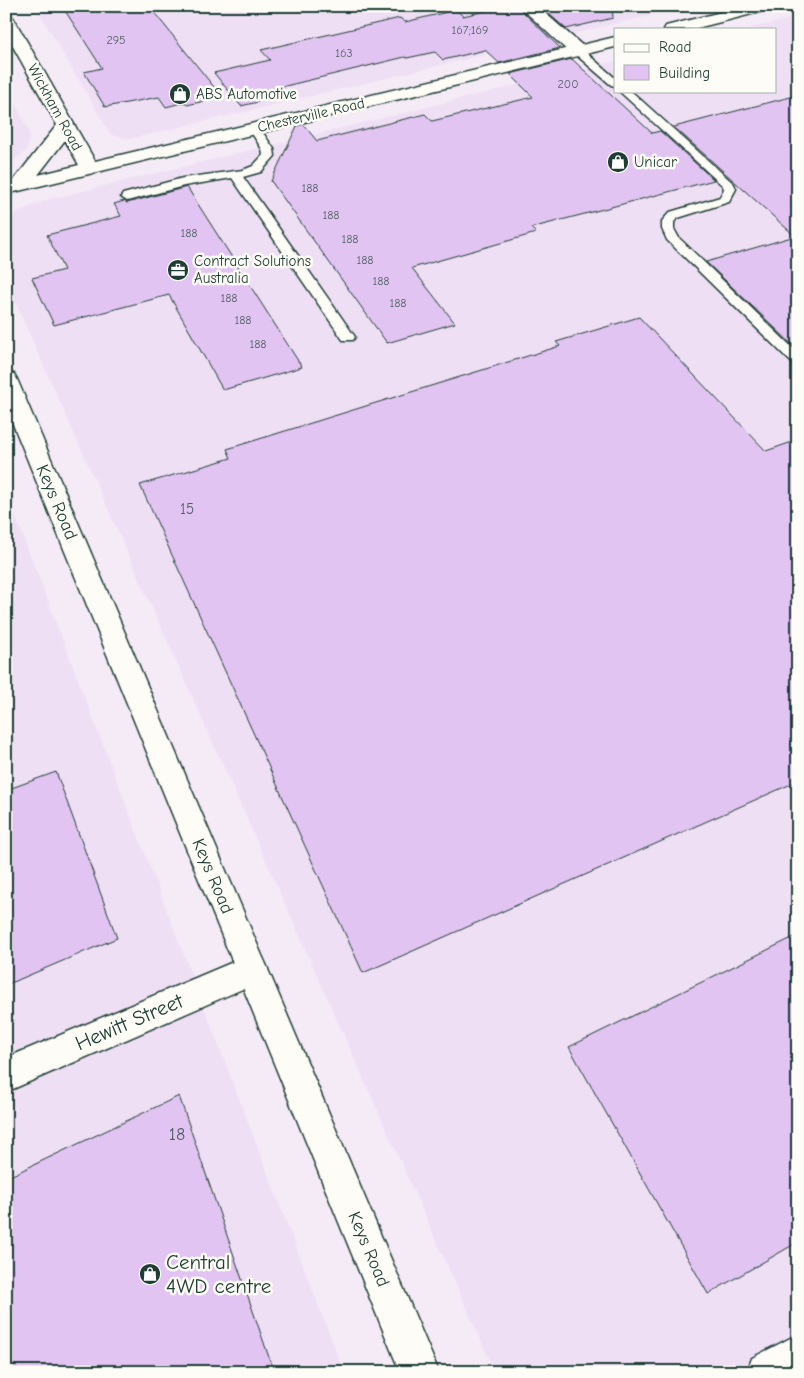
<svg xmlns="http://www.w3.org/2000/svg" width="804" height="1378" font-family="'Comic Neue',sans-serif">
<style>
.built{fill:#efdff5}
.building{fill:#e1c4f2;stroke:#1f3d34}
.lines{fill:none;stroke-linecap:round;stroke-linejoin:round}
.service-casing{stroke:#1f3d34;stroke-width:3}
.minor-casing{stroke:#1f3d34;stroke-width:3}
.tertiary-casing{stroke:#1f3d34;stroke-width:3}
.secondary-casing{stroke:#1f3d34;stroke-width:3}
.service{fill:#fdfcf7;fill-rule:evenodd}
.minor{fill:#fdfcf7;fill-rule:evenodd}
.tertiary{fill:#fdfcf7;fill-rule:evenodd}
.secondary{fill:#fdfcf7;fill-rule:evenodd}
.labels{text-anchor:middle;stroke-width:5;stroke-linejoin:round;paint-order:stroke}
.far-number-label{font-size:12px;fill:#505f64}
.far-poi-label{font-size:15px;fill:#1f3d34;stroke:#fdfcf7;text-anchor:start}
.far-street-label{font-size:15px;fill:#1f3d34;stroke:#fdfcf7}
.number-label{font-size:15px;fill:#505f64}
.street-label{font-size:18px;fill:#1f3d34;stroke:#fdfcf7}
.near-number-label{font-size:18px;fill:#505f64}
.near-street-label{font-size:21px;fill:#1f3d34;stroke:#fdfcf7}
.near-poi-label{font-size:21px;fill:#1f3d34;stroke:#fdfcf7;text-anchor:start}
</style>
<rect width="100%" height="100%" fill="#f5ebf6"/>
<filter id="ink" filterUnits="userSpaceOnUse"><feTurbulence type="fractalNoise" baseFrequency=".02" numOctaves="2"/><feDisplacementMap in="SourceGraphic" scale="10" xChannelSelector="R" yChannelSelector="G"/><feConvolveMatrix kernelMatrix="1 2 1 2 8 2 1 2 1" color-interpolation-filters="sRGB"/></filter>
<g filter="url(#ink)">
<g class="built">
<path d="M 35,6 L 691,6 L 130,139 L 111,135 Z"/>
<path d="M 798,17 L 798,1372 L 495,1372 L 6,282 L 6,219 L 17,212 L 46,200 L 615,61 L 615,91 L 775,91 L 775,29 L 747,29 Z"/>
<path d="M 6,85 L 28,129 L 30,136 L 26,151 L 6,166 Z"/>
<path d="M 6,492 L 179,942 L 344,1372 L 6,1372 Z"/>
</g>
<g class="building">
<path d="M 62,6 L 149,6 L 222,97 L 187,105 L 185,102 L 166,107 L 159,97 L 105,107 L 84,72 L 102,68 Z"/>
<path d="M 508,6 L 517,6 L 560,48 L 499,63 L 485,50 L 443,60 L 435,52 L 407,58 L 405,57 L 273,89 L 279,97 L 241,106 L 214,73 L 270,60 L 261,50 L 400,18 L 405,22 L 456,10 L 463,16 Z"/>
<path d="M 540,6 L 612,6 L 613,18 L 566,29 Z"/>
<path d="M 572,59 L 652,133 L 660,131 L 714,180 L 531,228 L 536,233 L 412,268 L 455,323 L 387,343 L 271,181 L 297,126 L 303,124 L 317,141 L 425,114 L 432,121 L 533,97 L 510,74 Z"/>
<path d="M 798,95 L 798,350 L 706,262 L 795,236 L 674,127 Z"/>
<path d="M 187,187 L 302,367 L 223,390 L 169,295 L 54,325 L 32,278 L 64,270 L 47,235 L 121,216 L 114,204 L 124,201 L 127,203 Z"/>
<path d="M 639,317 L 766,451 L 798,440 L 798,781 L 363,973 L 140,485 L 231,458 L 227,449 L 560,346 L 556,342 Z"/>
<path d="M 56,772 L 117,938 L 6,985 L 6,790 Z"/>
<path d="M 798,935 L 798,1242 L 708,1294 L 569,1047 Z"/>
<path d="M 179,1096 L 274,1372 L 6,1372 L 6,1178 Z"/>
</g>
<g class="lines">
<g class="service-casing">
<g id="service">
<path d="M 578,48 L 582,49 L 615,78 L 615,86 L 611,85 L 574,53 L 573,51 Z"/>
<path d="M 619,91 L 631,91 L 734,184 L 736,189 L 729,202 L 678,218 L 674,222 L 674,229 L 679,238 L 798,353 L 798,365 L 793,364 L 667,240 L 662,229 L 662,221 L 670,212 L 720,197 L 724,189 L 723,186 Z"/>
<path d="M 255,126 L 259,127 L 274,149 L 275,156 L 261,172 L 243,177 L 353,334 L 355,337 L 353,340 L 343,340 L 232,178 L 184,186 L 127,201 L 121,197 L 123,194 L 183,178 L 243,170 L 253,166 L 263,155 L 262,149 L 249,129 Z"/>
</g>
</g>
<g class="minor-casing">
<g id="minor">
<path d="M 519,6 L 537,6 L 584,47 L 586,51 L 584,55 L 572,55 Z"/>
<path d="M 252,954 L 263,958 L 268,969 L 263,980 L 6,1092 L 6,1058 Z"/>
<path d="M 798,1334 L 798,1372 L 747,1372 L 752,1358 Z"/>
</g>
</g>
<g class="tertiary-casing">
<path id="tertiary" d="M 6,372 L 14,374 L 17,379 L 439,1372 L 400,1372 L 6,407 Z"/>
</g>
<g class="secondary-casing">
<g id="secondary">
<path d="M 745,6 L 774,6 L 772,9 L 693,29 L 664,29 L 666,26 Z"/>
<path d="M 6,14 L 12,16 L 14,19 L 95,161 L 615,37 L 615,47 L 6,194 L 6,182 L 14,180 L 57,125 L 6,34 ZM 65,140 L 79,165 L 38,175 Z"/>
</g>
</g>
<use href="#service" class="service"/>
<use href="#minor" class="minor"/>
<use href="#tertiary" class="tertiary"/>
<use href="#secondary" class="secondary"/>
</g>
</g>
<defs>
<g id="shop-disc" transform="scale(1.125)"><circle r="9.5" fill="#1f3d34" stroke="#fdfcf7"/><path d="M-5-2.5h2.3a2.7 3.5 0 0 1 5.4 0H5L5.5 6h-11ZM-1.5-2.5h3a1.5 2.3 0 0 0-3 0Z" fill="#fff"/></g>
<g id="office-disc" transform="scale(1.125)"><circle r="9.5" fill="#1f3d34" stroke="#fdfcf7"/><path d="M-6-3h4V-5.5h4V-3h4V5H-6ZM-1-4.5V-3h2v-1.5ZM-6 0V1H6V0Z" fill="#fff"/></g>
</defs>
<g fill-rule="evenodd">
<use href="#shop-disc" x="180" y="94"/>
<use href="#shop-disc" x="618" y="162"/>
<use href="#office-disc" x="178" y="270"/>
<use href="#shop-disc" x="150" y="1274"/>
</g>
<g class="labels">
<g class="far-number-label">
<text x="470" y="34">167;169</text>
<text x="116" y="44">295</text>
<text x="344" y="57">163</text>
<text x="568" y="88">200</text>
<text x="310" y="192">188</text>
<text x="331" y="219">188</text>
<text x="189" y="237">188</text>
<text x="350" y="243">188</text>
<text x="365" y="264">188</text>
<text x="381" y="285">188</text>
<text x="229" y="302">188</text>
<text x="398" y="307">188</text>
<text x="243" y="324">188</text>
<text x="258" y="348">188</text>
</g>
<g class="far-poi-label">
<text x="196" y="99">ABS Automotive</text>
<text x="634" y="167">Unicar</text>
<text x="194" y="266">Contract Solutions<tspan x="194" dy="17">Australia</tspan></text>
</g>
<g class="far-street-label">
<text transform="translate(55 107) rotate(61)" y="5">Wickham Road</text>
<text transform="translate(311 115) rotate(-13)" y="5">Chesterville Road</text>
</g>
<g class="number-label">
<text x="187" y="514">15</text>
</g>
<g class="street-label">
<text transform="translate(57 502) rotate(67)" y="6">Keys Road</text>
<text transform="translate(213 876) rotate(67)" y="6">Keys Road</text>
<text transform="translate(369 1249) rotate(67)" y="6">Keys Road</text>
</g>
<g class="near-number-label">
<text x="177" y="1140">18</text>
</g>
<g class="near-street-label">
<text transform="translate(129 1022) rotate(-23)" y="7">Hewitt Street</text>
</g>
<g class="near-poi-label">
<text x="166" y="1269">Central<tspan x="166" dy="24">4WD centre</tspan></text>
</g>
</g>
<rect width="804" height="1378" fill="none" stroke="#fdfcf7" stroke-width="25"/>
<rect x="12" y="12" width="779" height="1353" fill="none" stroke="#1f3d34" stroke-width="2" filter="url(#ink)"/>
<rect x="614" y="28" width="162" height="65" fill="#fdfcf7" stroke="#a4b0a9"/>
<rect x="624" y="44" width="25" height="8" fill="#fdfcf7" stroke="#a4b0a9"/>
<text x="659" y="52" font-size="15" fill="#1f3d34">Road</text>
<rect x="624" y="65" width="25" height="15" fill="#e1c4f2" stroke="#a4b0a9"/>
<text x="659" y="78" font-size="15" fill="#1f3d34">Building</text>
</svg>
